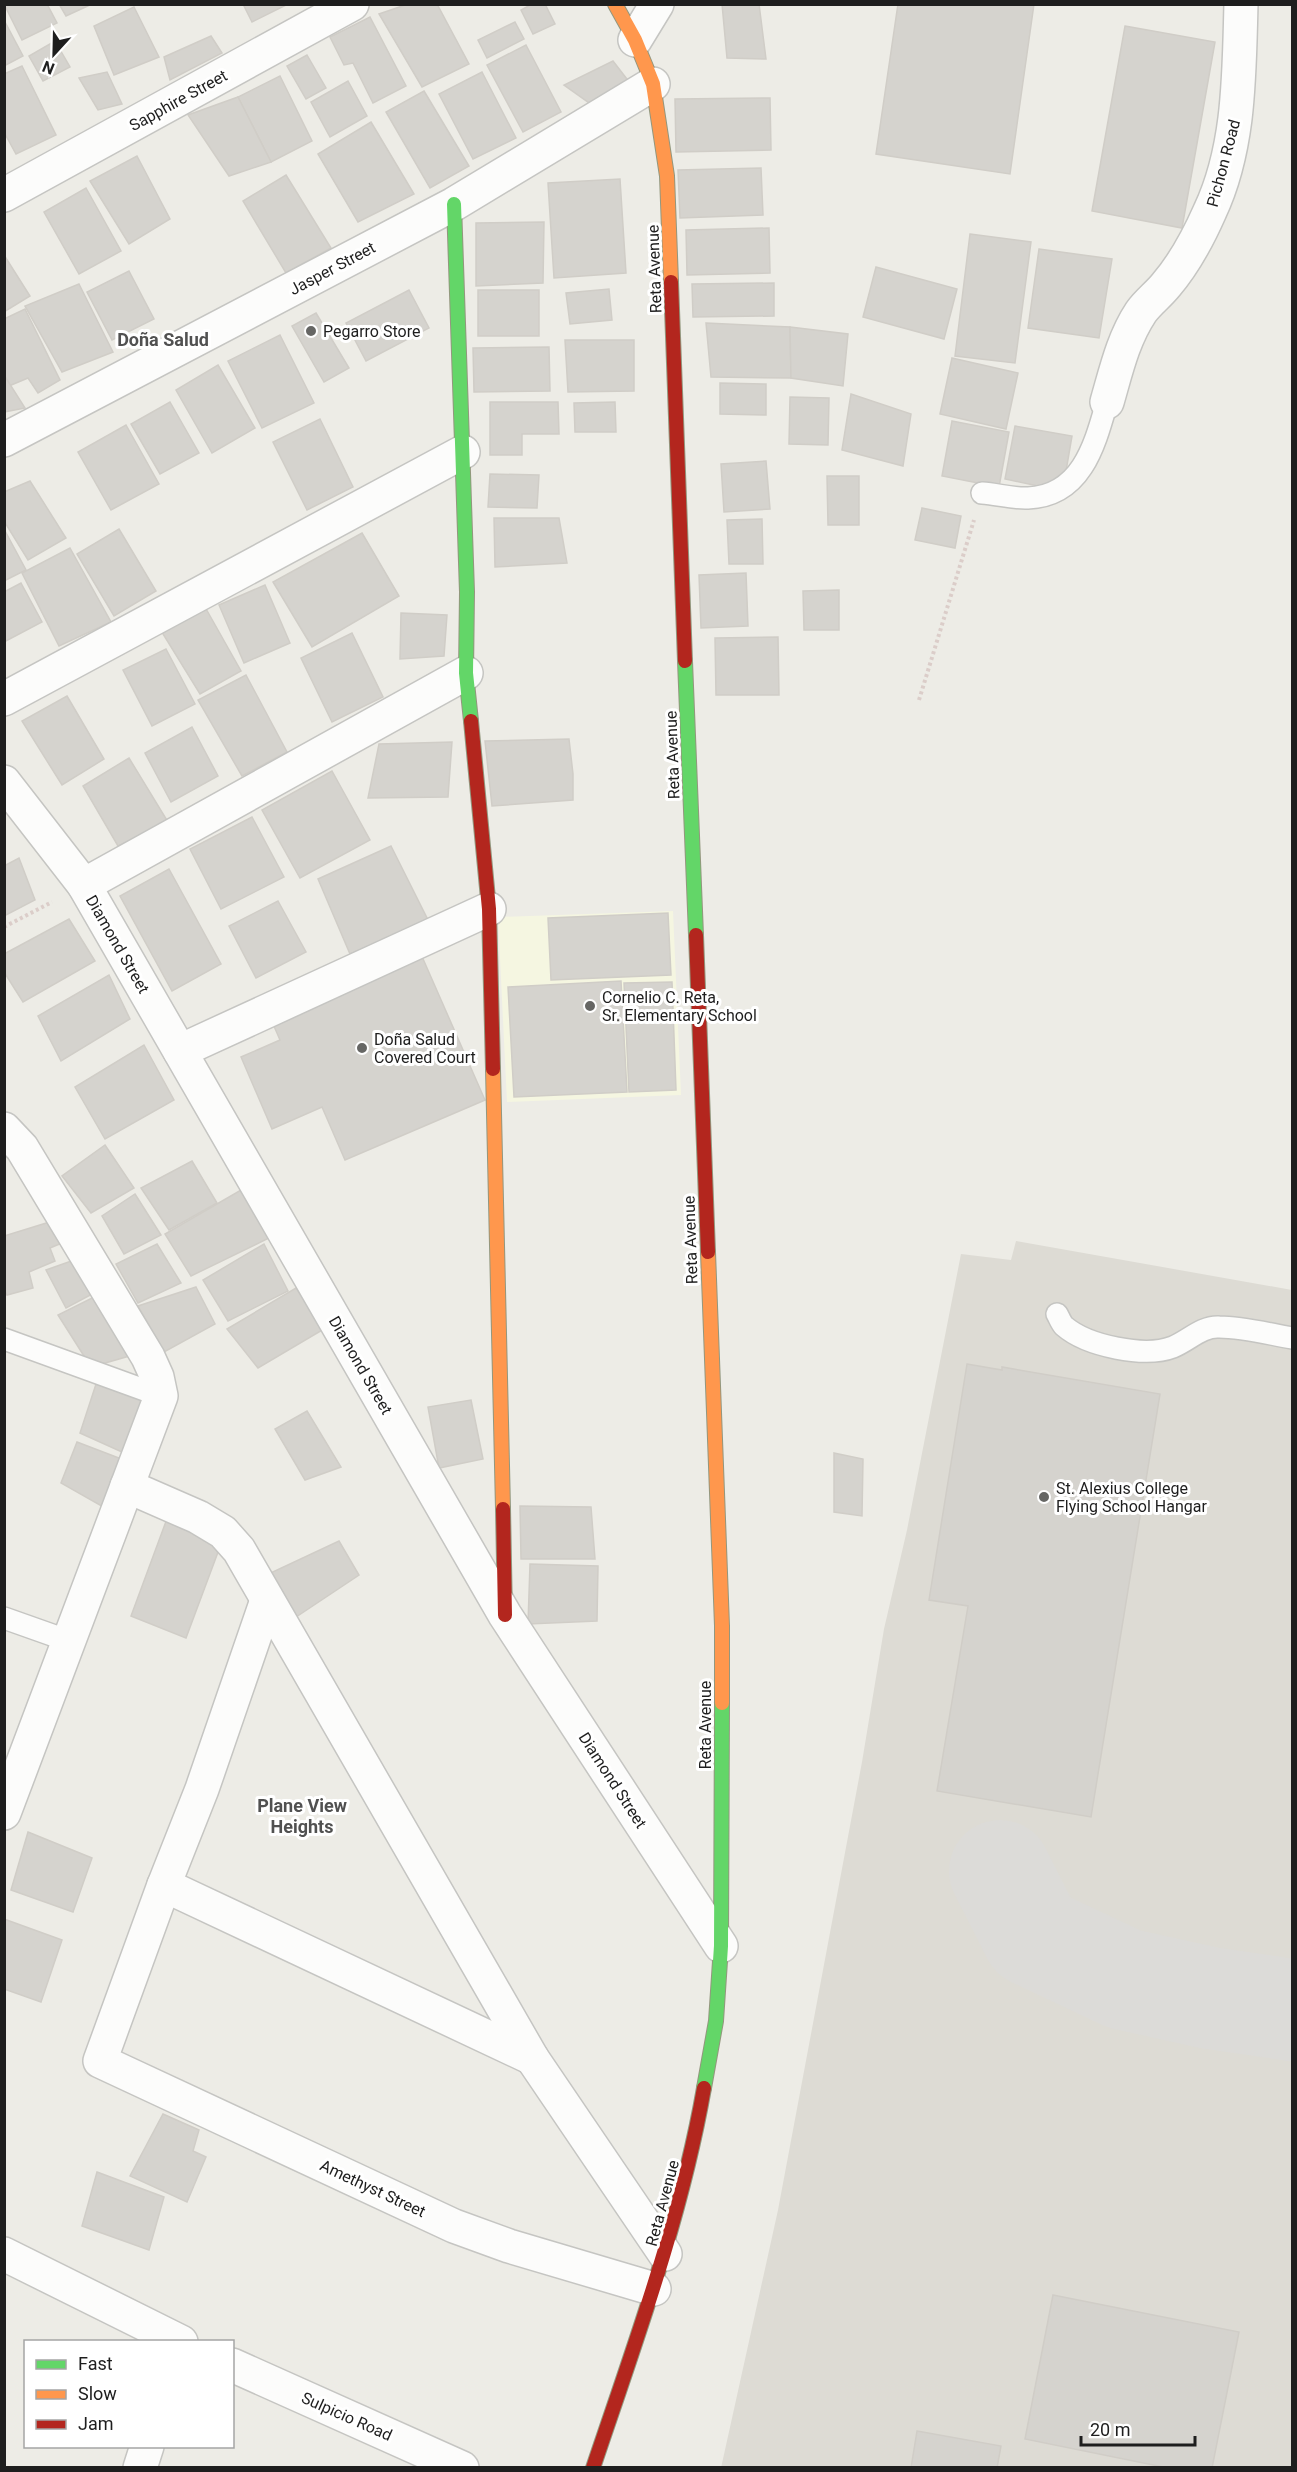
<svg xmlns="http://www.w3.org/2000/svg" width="1297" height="2472" font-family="Roboto,sans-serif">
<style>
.education{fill:#f5f6e1}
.airport{fill:#dddbd4}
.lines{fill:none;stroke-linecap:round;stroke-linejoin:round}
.taxiway{stroke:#dcdbd8;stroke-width:102}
.building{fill:#d5d3ce;stroke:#d0cdc7;stroke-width:1.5}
.lane-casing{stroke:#c5c5c2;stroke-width:24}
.street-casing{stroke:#c5c5c2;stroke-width:36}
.fast-casing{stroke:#93977e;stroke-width:16}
.slow-casing{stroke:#93977e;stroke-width:16}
.jam-casing{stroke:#93977e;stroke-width:16}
.path{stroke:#dbcdc9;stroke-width:4;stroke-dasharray:3 3;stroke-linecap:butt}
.lane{stroke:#fcfcfb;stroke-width:21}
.street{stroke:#fcfcfb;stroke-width:33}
.fast{stroke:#63d668;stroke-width:14}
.slow{stroke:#ff974d;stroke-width:14}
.jam{stroke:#b3261e;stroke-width:14}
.poi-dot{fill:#666664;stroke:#fff;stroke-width:2}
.labels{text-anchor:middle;stroke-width:6;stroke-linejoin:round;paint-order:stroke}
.street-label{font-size:16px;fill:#1e1e1e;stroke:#fff}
.poi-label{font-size:16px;fill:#1e1e1e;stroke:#fff;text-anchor:start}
.neighbourhood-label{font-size:18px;font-weight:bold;fill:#515151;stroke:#fff}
</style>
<rect width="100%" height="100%" fill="#edece6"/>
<path class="education" d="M 673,911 L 681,1095 L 507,1102 L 498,917 Z"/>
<path class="airport" d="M 1016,1241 L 1292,1290 L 1292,2467 L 721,2468 L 778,2210 L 862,1762 L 884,1629 L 907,1530 L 961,1254 L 1011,1260 Z"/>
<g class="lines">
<path class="taxiway" d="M 1000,1871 L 1033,1936 L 1124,1979 L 1210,1998 L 1292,2010"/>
</g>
<g class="building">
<path d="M 4,4 L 47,4 L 57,23 L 22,40 Z"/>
<path d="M 59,4 L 92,4 L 66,16 Z"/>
<path d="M 243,4 L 288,4 L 252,22 Z"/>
<path d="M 408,4 L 437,4 L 469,64 L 422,87 L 379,14 Z"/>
<path d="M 532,4 L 545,4 L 555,24 L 533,34 L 521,10 Z"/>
<path d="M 722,4 L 759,4 L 766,59 L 727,58 Z"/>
<path d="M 898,4 L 1034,4 L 1010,174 L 876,154 Z"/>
<path d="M 134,7 L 159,57 L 114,75 L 94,26 Z"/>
<path d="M 370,17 L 406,86 L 373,103 L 353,63 L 344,65 L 330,37 Z"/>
<path d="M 4,20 L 23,56 L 4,66 Z"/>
<path d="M 515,22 L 524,39 L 487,58 L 478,40 Z"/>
<path d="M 1125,26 L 1215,42 L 1182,228 L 1092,211 Z"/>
<path d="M 211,36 L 222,53 L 170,80 L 164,57 Z"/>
<path d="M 55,41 L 70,67 L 43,81 L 29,56 Z"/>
<path d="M 526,45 L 561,112 L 523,132 L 487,65 Z"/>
<path d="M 307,55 L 326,88 L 306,99 L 287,66 Z"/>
<path d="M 613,61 L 637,92 L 602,112 L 564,85 Z"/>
<path d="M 22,66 L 56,135 L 16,154 L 4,132 L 4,74 Z"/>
<path d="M 107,72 L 122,104 L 98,110 L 79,78 Z"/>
<path d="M 482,72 L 516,138 L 473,159 L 439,94 Z"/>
<path d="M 280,76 L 312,141 L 271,162 L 238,97 Z"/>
<path d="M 348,81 L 367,116 L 330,137 L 311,102 Z"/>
<path d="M 424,91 L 469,166 L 430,188 L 386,112 Z"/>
<path d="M 238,97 L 271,162 L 229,176 L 188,115 Z"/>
<path d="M 770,98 L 771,150 L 676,152 L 675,99 Z"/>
<path d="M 371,122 L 414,194 L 358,222 L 318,154 Z"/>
<path d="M 137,156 L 170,219 L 129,244 L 90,181 Z"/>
<path d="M 761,168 L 763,215 L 680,218 L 678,170 Z"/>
<path d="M 286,175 L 331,248 L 286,273 L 243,201 Z"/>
<path d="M 620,179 L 626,273 L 554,278 L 548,183 Z"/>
<path d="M 86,188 L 121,251 L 79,274 L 44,212 Z"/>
<path d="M 544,222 L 543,283 L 476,286 L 476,223 Z"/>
<path d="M 769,228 L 770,273 L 687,275 L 686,230 Z"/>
<path d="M 970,234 L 1031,242 L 1015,363 L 955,356 Z"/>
<path d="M 1039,249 L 1112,259 L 1099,338 L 1028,328 Z"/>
<path d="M 4,255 L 30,296 L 4,312 Z"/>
<path d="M 876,267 L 957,289 L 944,339 L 863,317 Z"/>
<path d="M 129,271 L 154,319 L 112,340 L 87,292 Z"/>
<path d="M 774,283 L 774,316 L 693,317 L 692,284 Z"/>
<path d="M 79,284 L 113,352 L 62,372 L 25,306 Z"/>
<path d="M 609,289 L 612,320 L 570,324 L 566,293 Z"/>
<path d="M 409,290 L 429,328 L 366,361 L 346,323 Z"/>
<rect x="478" y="290" width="61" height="46"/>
<path d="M 25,309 L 60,380 L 38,393 L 28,378 L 4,388 L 4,319 Z"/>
<path d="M 316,313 L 349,368 L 324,382 L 292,326 Z"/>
<path d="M 706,323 L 790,327 L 791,378 L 711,377 Z"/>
<path d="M 790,327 L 848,334 L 843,386 L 791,378 Z"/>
<path d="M 280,335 L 314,403 L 262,428 L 228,361 Z"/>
<path d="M 565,340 L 634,340 L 634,391 L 568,392 Z"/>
<path d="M 549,347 L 550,391 L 474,392 L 473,348 Z"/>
<path d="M 952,358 L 1018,373 L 1006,429 L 940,414 Z"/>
<path d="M 218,365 L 255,428 L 212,453 L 176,390 Z"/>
<path d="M 4,375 L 25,408 L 4,412 Z"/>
<path d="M 720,383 L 766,384 L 766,415 L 720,414 Z"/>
<path d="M 851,394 L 911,414 L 903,466 L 842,450 Z"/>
<path d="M 790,397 L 829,398 L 828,445 L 789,444 Z"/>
<path d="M 170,402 L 199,453 L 160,474 L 131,424 Z"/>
<path d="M 490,402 L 558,402 L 559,434 L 522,434 L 522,455 L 490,455 Z"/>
<path d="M 615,402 L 616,432 L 575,432 L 574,403 Z"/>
<path d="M 320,419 L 353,487 L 307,510 L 273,442 Z"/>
<path d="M 952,421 L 1009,432 L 999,487 L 942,476 Z"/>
<path d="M 126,425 L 159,484 L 111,510 L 78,452 Z"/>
<path d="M 1015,426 L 1072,436 L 1066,471 L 1047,488 L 1005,479 Z"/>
<path d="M 766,461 L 770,509 L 724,512 L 721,464 Z"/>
<path d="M 490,474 L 539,475 L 537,508 L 488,507 Z"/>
<path d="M 827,476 L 859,476 L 859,525 L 828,525 Z"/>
<path d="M 30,481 L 66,538 L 28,560 L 4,521 L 4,492 Z"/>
<path d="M 922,508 L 961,516 L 955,548 L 915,540 Z"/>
<path d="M 494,518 L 559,518 L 567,563 L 495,567 Z"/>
<path d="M 762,519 L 763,564 L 729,564 L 727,520 Z"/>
<path d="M 4,529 L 26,570 L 4,581 Z"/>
<path d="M 119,529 L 156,591 L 114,616 L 77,554 Z"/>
<path d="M 362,533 L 399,596 L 312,647 L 273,582 Z"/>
<path d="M 70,548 L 111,622 L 59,646 L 22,573 Z"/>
<path d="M 746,573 L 748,626 L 701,628 L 699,575 Z"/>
<path d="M 21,583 L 42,622 L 4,642 L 4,592 Z"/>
<path d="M 265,585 L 290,643 L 244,663 L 219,605 Z"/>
<path d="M 839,590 L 839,630 L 804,630 L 803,591 Z"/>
<path d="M 205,607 L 241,671 L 200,694 L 160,629 Z"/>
<path d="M 401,613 L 447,615 L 444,656 L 400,659 Z"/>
<path d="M 352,633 L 383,697 L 332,722 L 301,658 Z"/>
<path d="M 778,637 L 779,695 L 716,695 L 715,638 Z"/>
<path d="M 166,649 L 195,704 L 152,726 L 123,670 Z"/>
<path d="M 246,675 L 287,752 L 242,776 L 198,700 Z"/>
<path d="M 67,696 L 104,759 L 62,785 L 22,721 Z"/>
<path d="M 192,727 L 218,776 L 171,802 L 145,753 Z"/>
<path d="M 569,739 L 573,774 L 573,800 L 492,806 L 485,741 Z"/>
<path d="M 452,742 L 448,797 L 368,798 L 379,744 Z"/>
<path d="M 129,758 L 168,822 L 118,846 L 83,786 Z"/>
<path d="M 332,771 L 370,840 L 300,878 L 262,810 Z"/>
<path d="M 252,817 L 284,877 L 221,909 L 190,849 Z"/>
<path d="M 391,846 L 428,920 L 350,954 L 318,879 Z"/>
<path d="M 19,858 L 35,900 L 4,916 L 4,866 Z"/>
<path d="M 169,869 L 221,964 L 172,991 L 120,896 Z"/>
<path d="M 278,901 L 306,952 L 256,978 L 229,926 Z"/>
<path d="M 668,913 L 671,975 L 551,980 L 548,918 Z"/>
<path d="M 69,919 L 95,961 L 23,1002 L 4,972 L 4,954 Z"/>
<path d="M 420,952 L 485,1100 L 345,1160 L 322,1107 L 272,1129 L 241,1057 L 280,1040 L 270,1017 Z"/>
<path d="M 109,975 L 130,1019 L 61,1061 L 38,1016 Z"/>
<path d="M 621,981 L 627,1092 L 514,1097 L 508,987 Z"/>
<path d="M 672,982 L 676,1090 L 629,1092 L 624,983 Z"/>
<path d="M 144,1045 L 174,1100 L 105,1139 L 75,1087 Z"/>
<path d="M 105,1145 L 134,1188 L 91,1213 L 62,1176 Z"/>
<path d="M 192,1161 L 217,1203 L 169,1230 L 141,1188 Z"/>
<path d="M 241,1190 L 269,1238 L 191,1276 L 165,1234 Z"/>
<path d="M 135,1194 L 161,1235 L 124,1254 L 102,1216 Z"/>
<path d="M 53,1221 L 67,1241 L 50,1248 L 55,1261 L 29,1272 L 33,1288 L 7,1295 L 4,1289 L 4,1236 Z"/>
<path d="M 157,1244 L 181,1283 L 138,1303 L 116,1264 Z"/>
<path d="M 264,1244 L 288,1291 L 228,1321 L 203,1280 Z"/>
<path d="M 80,1258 L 98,1291 L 66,1308 L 46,1270 Z"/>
<path d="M 196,1287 L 215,1324 L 164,1352 L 138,1306 Z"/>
<path d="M 296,1288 L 324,1329 L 258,1368 L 227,1329 Z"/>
<path d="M 100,1294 L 133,1355 L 91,1367 L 58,1315 Z"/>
<path d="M 967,1364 L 1002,1370 L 1002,1367 L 1160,1394 L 1091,1817 L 937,1791 L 968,1606 L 929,1600 Z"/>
<path d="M 98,1378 L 155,1401 L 133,1457 L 80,1433 Z"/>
<path d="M 471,1400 L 483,1459 L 439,1468 L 428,1407 Z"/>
<path d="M 307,1411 L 341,1467 L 305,1480 L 275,1429 Z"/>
<path d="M 77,1442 L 124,1460 L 105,1508 L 61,1483 Z"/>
<path d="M 834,1453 L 863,1459 L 862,1516 L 834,1512 Z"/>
<path d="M 520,1506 L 591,1507 L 595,1559 L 521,1559 Z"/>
<path d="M 168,1516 L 221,1544 L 186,1638 L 131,1616 Z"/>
<path d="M 339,1541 L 359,1575 L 293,1619 L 262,1577 Z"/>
<path d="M 530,1564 L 598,1566 L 597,1621 L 528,1624 Z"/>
<path d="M 28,1832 L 92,1858 L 73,1912 L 11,1890 Z"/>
<path d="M 4,1919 L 62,1940 L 41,2002 L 4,1989 Z"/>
<path d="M 163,2114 L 199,2130 L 193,2151 L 206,2157 L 187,2202 L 130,2176 Z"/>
<path d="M 97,2172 L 164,2197 L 149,2250 L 82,2226 Z"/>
<path d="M 1053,2295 L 1239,2332 L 1212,2468 L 1168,2468 L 1025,2439 Z"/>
<path d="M 917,2431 L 1001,2446 L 997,2468 L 911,2468 Z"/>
</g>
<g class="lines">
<g class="lane-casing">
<g id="lane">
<path d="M 982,493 C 997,494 1014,499 1028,498 C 1082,496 1095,444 1107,402"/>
<path d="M 1057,1314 C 1059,1317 1061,1323 1064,1326 C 1087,1346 1145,1358 1173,1347 C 1188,1341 1202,1326 1219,1327 C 1243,1327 1269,1334 1292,1338"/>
<path d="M 4,1339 L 161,1396"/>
<path d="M 4,1618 L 69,1641"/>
</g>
</g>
<g class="street-casing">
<g id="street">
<path d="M 635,40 L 657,4"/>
<path d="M 4,195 L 352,4"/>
<path d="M 1107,402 C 1116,371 1123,339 1141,312 C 1148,302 1158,295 1166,285 C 1184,264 1199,236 1210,211 C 1240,147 1239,74 1241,4"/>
<path d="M 4,440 L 454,204 L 653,84"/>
<path d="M 4,699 L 463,452"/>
<path d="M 4,782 L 84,885 L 505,1615 L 721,1946"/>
<path d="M 84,885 L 466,673"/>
<path d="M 180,1051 L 489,909"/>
<path d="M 4,1129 L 22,1148 L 148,1357 L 157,1377 L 161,1396 L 4,1813"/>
<path d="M 127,1486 L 198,1517 L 223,1532 L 239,1550 L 532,2058 L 665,2254"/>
<path d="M 267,1600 L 202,1789 L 164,1885 L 100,2061 L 454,2226 L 509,2246 L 654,2289"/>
<path d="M 164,1885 L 532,2058"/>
<path d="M 4,2254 L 181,2342"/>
<path d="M 232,2365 L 462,2468"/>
<path d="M 140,2468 L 147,2446"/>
</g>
</g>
<g class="fast-casing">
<g id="fast">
<path d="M 454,204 L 467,592 L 466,673 L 471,721"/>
<path d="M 685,661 L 696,935"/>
<path d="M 704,2088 L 716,2021 L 721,1946 L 722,1703"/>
</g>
</g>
<g class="slow-casing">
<g id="slow">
<path d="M 615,4 L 635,40 L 653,84 L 667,176 L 671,282"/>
<path d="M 493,1069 L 503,1509"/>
<path d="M 708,1252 L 722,1626 L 722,1703"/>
</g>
</g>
<g class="jam-casing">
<g id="jam">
<path d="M 671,282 L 685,661"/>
<path d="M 471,721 L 489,909 L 493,1069"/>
<path d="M 696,935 L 708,1252"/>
<path d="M 503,1509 L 505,1615"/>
<path d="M 593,2468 C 635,2343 681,2219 704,2088"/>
</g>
</g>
<g class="path">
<path d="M 919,700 L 974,520"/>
<path d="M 4,927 L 52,902"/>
</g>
<use href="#lane" class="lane"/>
<use href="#street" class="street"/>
<use href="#fast" class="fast"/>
<use href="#slow" class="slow"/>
<use href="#jam" class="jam"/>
</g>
<g class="poi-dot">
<circle cx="311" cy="331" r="6"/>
<circle cx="590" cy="1006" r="6"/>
<circle cx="362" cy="1048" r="6"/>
<circle cx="1044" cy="1497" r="6"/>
</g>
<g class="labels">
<g class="street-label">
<text transform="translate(178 100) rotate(-29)" y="6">Sapphire Street</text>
<text transform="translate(1223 163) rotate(-75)" y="6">Pichon Road</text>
<text transform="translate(332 268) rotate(-28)" y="6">Jasper Street</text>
<text transform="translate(654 269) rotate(-92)" y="6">Reta Avenue</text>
<text transform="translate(672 755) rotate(-92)" y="6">Reta Avenue</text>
<text transform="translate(118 944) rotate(60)" y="6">Diamond Street</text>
<text transform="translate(690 1240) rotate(-92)" y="6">Reta Avenue</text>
<text transform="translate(361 1365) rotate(60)" y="6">Diamond Street</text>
<text transform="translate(705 1725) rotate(-90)" y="6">Reta Avenue</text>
<text transform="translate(613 1780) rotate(57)" y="6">Diamond Street</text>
<text transform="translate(373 2188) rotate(25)" y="6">Amethyst Street</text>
<text transform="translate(662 2203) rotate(-75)" y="6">Reta Avenue</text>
<text transform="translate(347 2416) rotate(24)" y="6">Sulpicio Road</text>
</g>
<g class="poi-label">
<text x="323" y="337">Pegarro Store</text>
<text x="602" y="1003">Cornelio C. Reta,<tspan x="602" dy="18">Sr. Elementary School</tspan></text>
<text x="374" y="1045">Doña Salud<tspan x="374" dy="18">Covered Court</tspan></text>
<text x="1056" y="1494">St. Alexius College<tspan x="1056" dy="18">Flying School Hangar</tspan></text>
</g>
<g class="neighbourhood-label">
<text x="163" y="346">Doña Salud</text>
<text x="302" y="1812">Plane View<tspan x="302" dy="21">Heights</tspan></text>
</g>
</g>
<rect width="1297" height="2472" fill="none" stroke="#1e1e1e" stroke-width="12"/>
<rect x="24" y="2340" width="210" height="108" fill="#ffffff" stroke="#a5a5a5" stroke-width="1.5"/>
<rect x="36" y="2360" width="30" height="9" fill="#63d668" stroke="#a5a5a5" stroke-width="1.5"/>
<text x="78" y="2370" font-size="18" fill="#1e1e1e">Fast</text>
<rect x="36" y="2390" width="30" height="9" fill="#ff974d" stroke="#a5a5a5" stroke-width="1.5"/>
<text x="78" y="2400" font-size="18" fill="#1e1e1e">Slow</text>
<rect x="36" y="2420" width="30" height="9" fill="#b3261e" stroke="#a5a5a5" stroke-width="1.5"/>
<text x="78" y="2430" font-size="18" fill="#1e1e1e">Jam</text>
<g transform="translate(54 54) rotate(202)" stroke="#ffffff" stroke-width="4.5" paint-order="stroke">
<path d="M0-4.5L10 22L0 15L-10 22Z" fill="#1e1e1e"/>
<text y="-9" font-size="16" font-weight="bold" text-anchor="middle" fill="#1e1e1e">N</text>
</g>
<path d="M1081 2436v9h114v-9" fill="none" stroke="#1e1e1e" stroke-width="3"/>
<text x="1090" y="2436" font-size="18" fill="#1e1e1e" stroke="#ffffff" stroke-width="4.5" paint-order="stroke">20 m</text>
</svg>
